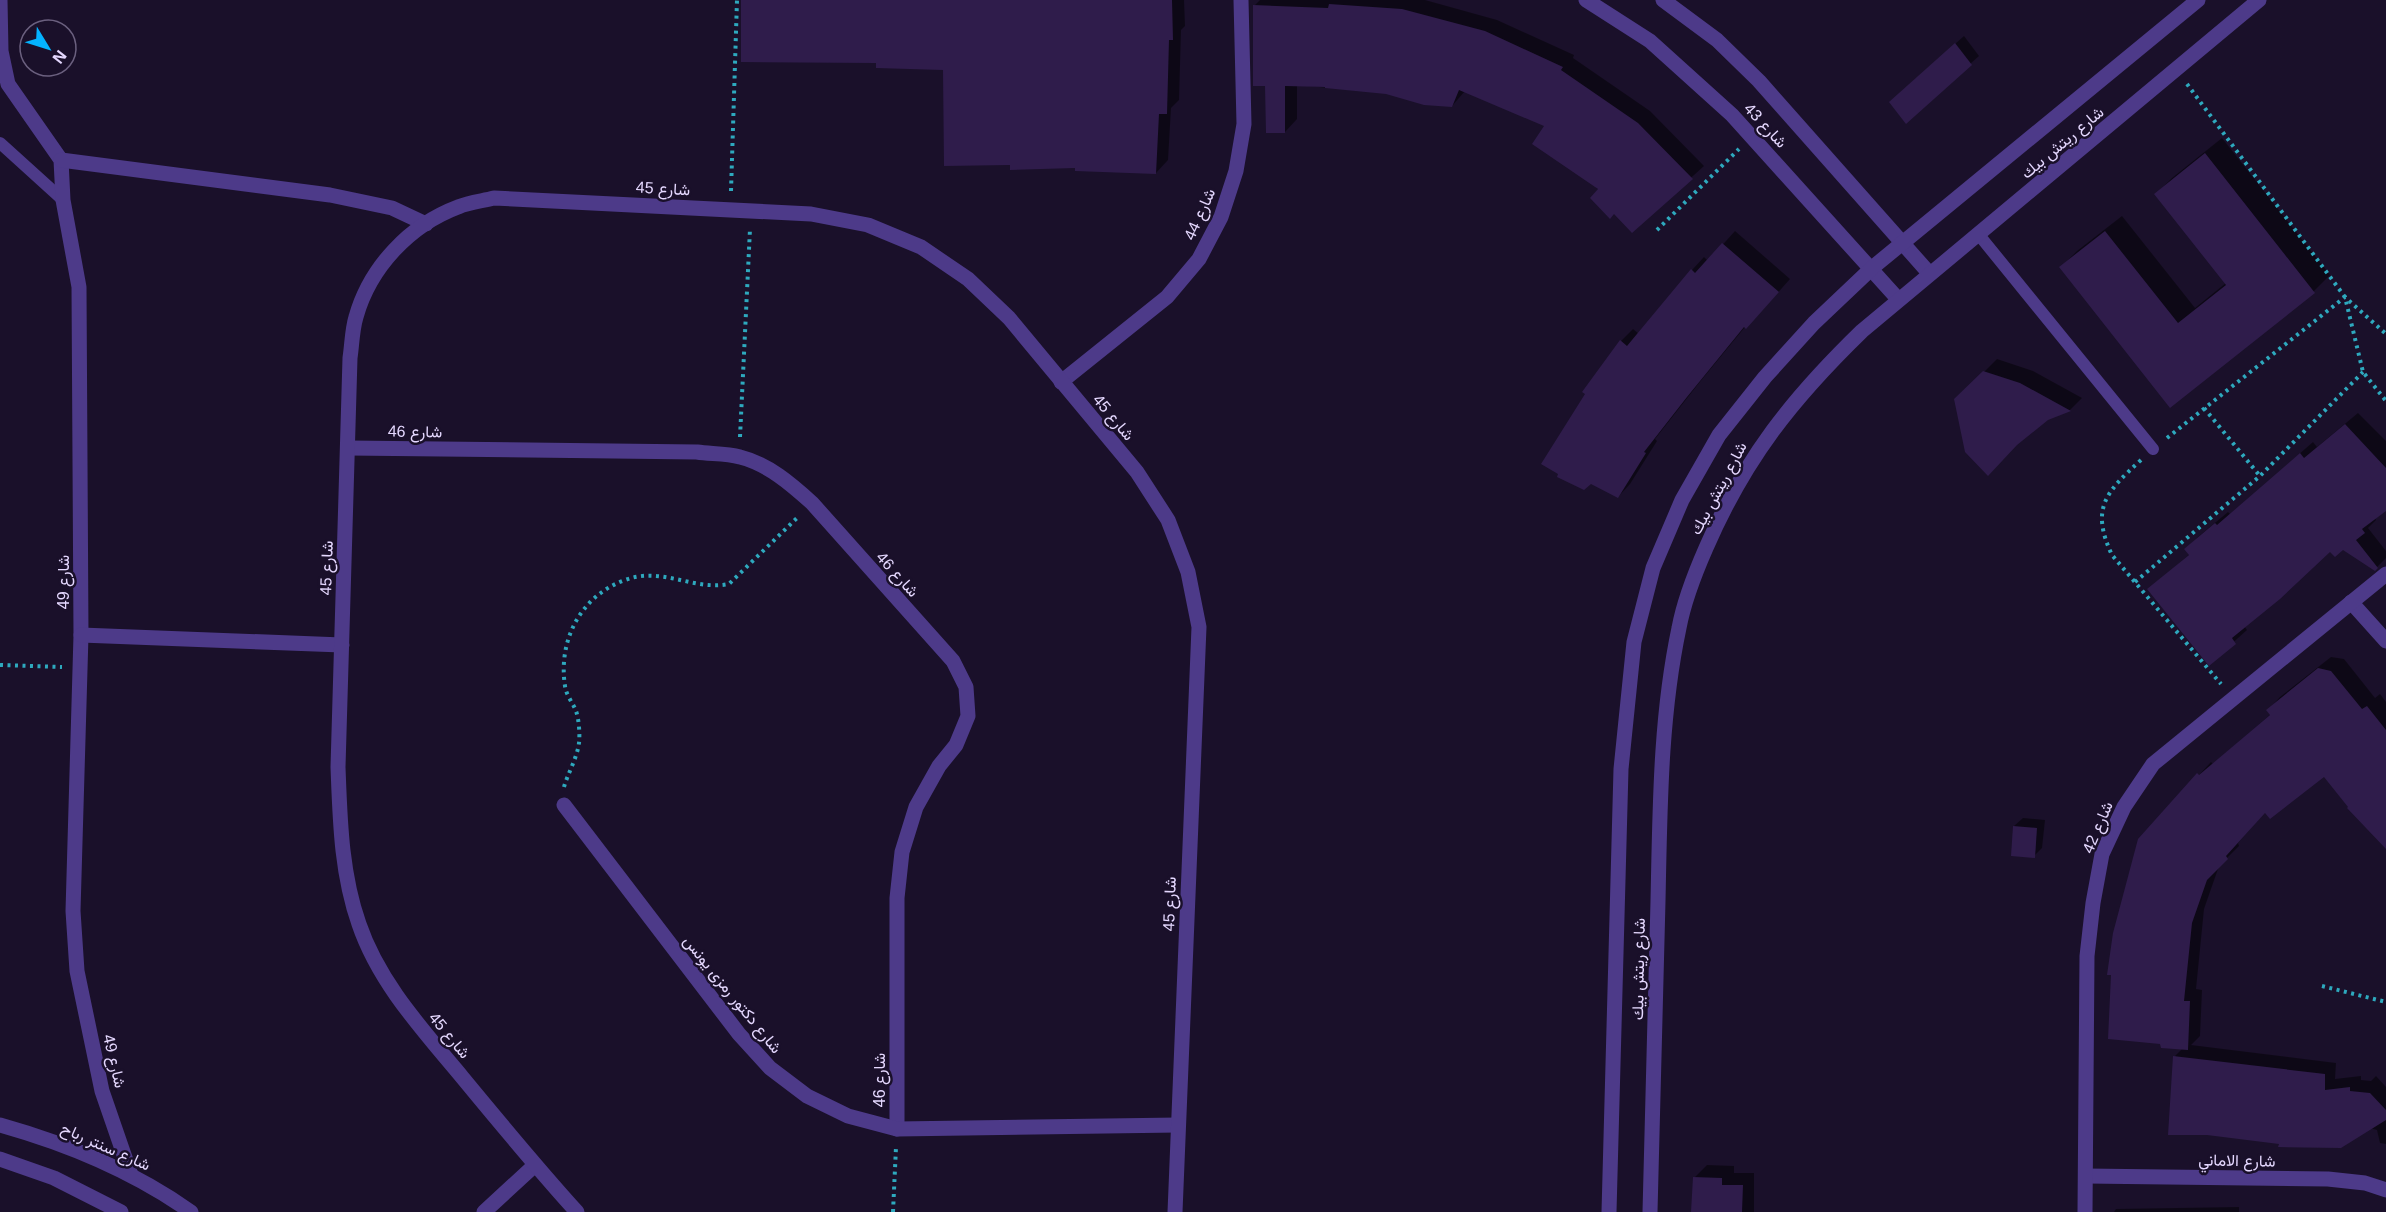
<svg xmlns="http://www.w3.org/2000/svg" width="2386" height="1212" font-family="Helvetica,Vazirmatn,sans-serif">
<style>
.shadow{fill:#0007}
.building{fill:#2f1c4b}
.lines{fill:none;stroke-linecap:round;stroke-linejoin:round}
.path{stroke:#2ea9be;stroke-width:4;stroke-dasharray:3 4.5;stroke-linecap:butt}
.service{stroke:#4d3a89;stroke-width:12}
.minor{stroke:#4d3a89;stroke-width:15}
.labels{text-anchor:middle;stroke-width:5;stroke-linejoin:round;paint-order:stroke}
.street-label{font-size:16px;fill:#e5d8ff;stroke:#1a102a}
</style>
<rect width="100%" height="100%" fill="#1a102a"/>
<g class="shadow">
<path d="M 743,0 L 1184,0 L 1185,26 L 1181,30 L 1179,100 L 1171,108 L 1168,160 L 1156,173 L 1011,164 L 944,69 L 877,61 Z"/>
<path d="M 1260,0 L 1425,0 L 1497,20 L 1574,55 L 1573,58 L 1650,111 L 1704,166 L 1632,231 L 1546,126 L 1465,91 L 1452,106 L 1387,93 L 1297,85 L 1297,119 L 1285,132 L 1266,84 L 1254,6 Z"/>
<path d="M 1964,36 L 1979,56 L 1906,121 L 1899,94 Z"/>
<path d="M 2222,138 L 2330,275 L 2314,291 L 2170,406 L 2061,267 L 2077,251 L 2122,216 L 2195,308 L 2226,283 L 2156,194 L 2172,178 Z"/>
<path d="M 1735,231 L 1790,279 L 1758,315 L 1745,327 L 1699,383 L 1655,439 L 1657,441 L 1630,484 L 1618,497 L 1590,482 L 1621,341 L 1633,329 L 1639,334 L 1692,270 L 1704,257 L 1708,261 Z"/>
<path d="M 1997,359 L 2033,371 L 2082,398 L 2070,410 L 2047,418 L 1956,400 Z"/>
<path d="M 2358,413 L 2386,441 L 2386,509 L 2375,518 L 2376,520 L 2368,528 L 2386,551 L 2386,558 L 2375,569 L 2343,548 L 2330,550 L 2244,626 L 2247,630 L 2209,664 L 2149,589 L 2190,554 L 2186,549 L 2198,537 L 2228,512 L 2230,514 L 2313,442 L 2317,447 Z"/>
<path d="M 2331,657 L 2344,659 L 2375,698 L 2380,694 L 2386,702 L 2386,846 L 2325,775 L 2265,812 L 2238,843 L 2239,846 L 2219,866 L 2204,909 L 2196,989 L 2202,990 L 2200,1036 L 2191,1045 L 2336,1063 L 2335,1079 L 2361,1076 L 2361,1080 L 2371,1081 L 2376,1076 L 2386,1087 L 2386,1144 L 2380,1143 L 2377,1130 L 2370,1128 L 2280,1142 L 2175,1056 L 2183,1048 L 2139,840 L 2211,762 L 2213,764 L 2271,714 L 2268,710 L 2280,697 Z"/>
<path d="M 2023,818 L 2045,820 L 2042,848 L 2034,856 L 2014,826 Z"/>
<path d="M 1707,1165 L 1734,1166 L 1734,1173 L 1754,1173 L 1754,1212 L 1692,1212 L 1694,1178 Z"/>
<path d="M 2239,1207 L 2239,1212 L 2114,1212 L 2116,1209 Z"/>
</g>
<g class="building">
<path d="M 741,0 L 1172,0 L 1173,40 L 1169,40 L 1167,114 L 1159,114 L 1156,174 L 1075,171 L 1075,168 L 1010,170 L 1010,165 L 944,166 L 943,70 L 876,68 L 876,63 L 741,62 Z"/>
<path d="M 1329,4 L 1402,9 L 1485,31 L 1563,67 L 1561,70 L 1638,123 L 1693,179 L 1632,233 L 1614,214 L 1610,219 L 1590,198 L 1598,189 L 1532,144 L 1544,126 L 1459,90 L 1452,107 L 1424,105 L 1386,94 L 1325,88 L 1325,87 L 1285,86 L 1285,133 L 1266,133 L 1265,86 L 1253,86 L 1253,5 L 1328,8 Z"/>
<path d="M 1955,43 L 1972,65 L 1906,124 L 1889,102 Z"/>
<path d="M 2205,153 L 2315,293 L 2170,408 L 2059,267 L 2105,231 L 2178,323 L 2226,285 L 2154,194 Z"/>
<path d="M 1722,243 L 1779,292 L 1746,329 L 1744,327 L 1687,397 L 1644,452 L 1646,453 L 1618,498 L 1591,484 L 1584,490 L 1557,477 L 1558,474 L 1541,464 L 1585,394 L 1582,392 L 1620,340 L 1627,346 L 1691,269 L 1695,273 Z"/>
<path d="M 1983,371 L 2020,383 L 2071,411 L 2048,420 L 2017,445 L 1988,476 L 1965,452 L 1954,399 Z"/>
<path d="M 2345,424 L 2386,468 L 2386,511 L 2362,529 L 2365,533 L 2356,540 L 2378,568 L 2375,571 L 2343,550 L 2335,557 L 2330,552 L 2280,599 L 2232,638 L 2236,644 L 2209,666 L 2147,589 L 2189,555 L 2184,549 L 2215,523 L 2217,525 L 2300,453 L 2304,458 Z"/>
<path d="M 2318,668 L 2331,671 L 2362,709 L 2367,706 L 2386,730 L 2386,849 L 2347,808 L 2348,807 L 2324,777 L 2270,819 L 2265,813 L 2226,856 L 2228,859 L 2207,880 L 2192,923 L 2184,1001 L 2190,1001 L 2188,1050 L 2161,1048 L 2160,1044 L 2108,1039 L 2111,975 L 2107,975 L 2113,933 L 2138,839 L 2197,773 L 2199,775 L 2270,715 L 2266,710 Z"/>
<path d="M 2013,826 L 2037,828 L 2035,858 L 2011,856 Z"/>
<path d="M 2173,1056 L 2325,1074 L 2325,1090 L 2350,1087 L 2350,1091 L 2370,1093 L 2386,1110 L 2386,1120 L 2341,1148 L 2278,1147 L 2279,1144 L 2207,1135 L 2168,1135 Z"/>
<path d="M 1693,1177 L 1722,1178 L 1722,1185 L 1743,1185 L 1742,1212 L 1691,1212 Z"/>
</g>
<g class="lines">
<g class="path">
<path d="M 2187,84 L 2345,297 L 2363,372 L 2386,401"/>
<path d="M 731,191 L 737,0"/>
<path d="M 1657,230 L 1739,149"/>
<path d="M 2204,408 L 2260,476"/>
<path d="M 740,437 L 750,229"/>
<path d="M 2167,438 L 2345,297 L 2386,334"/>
<path d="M 2141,460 C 2106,492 2090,508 2112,555 L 2221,684"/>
<path d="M 2135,582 L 2260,476 L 2363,372"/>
<path d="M 0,665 L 62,667"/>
<path d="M 564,787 C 568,773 577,758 579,743 C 580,735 579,719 576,711 C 573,703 566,695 565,686 C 558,641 580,596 625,580 C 662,566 693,591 729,584 L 798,517"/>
<path d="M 2322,986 L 2386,1002"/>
<path d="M 893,1212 L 896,1147"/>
</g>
<g class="service">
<path d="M 0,143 L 63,200"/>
<path d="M 1979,235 L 2153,449"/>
</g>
<g class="minor">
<path d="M 0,0 L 1,51 L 8,84 L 61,160 L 63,200 L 79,287 L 81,635 L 73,911 L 77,971 L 102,1091 L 131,1175"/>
<path d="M 1586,0 L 1650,41 L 1732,115 L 1898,299"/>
<path d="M 1663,0 L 1717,40 L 1759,81 L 1929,273"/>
<path d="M 61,160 L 330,195 L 392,208 L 426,224"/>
<path d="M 1061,382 L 1167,297 L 1199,259 L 1221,217 L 1236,171 L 1244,124 L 1241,0"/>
<path d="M 348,448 L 697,452 C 710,454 726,453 740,457 C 768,464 791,484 812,503 L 953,661 L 966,687 L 968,716 L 956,745 L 939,766 L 916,807 L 902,852 L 897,898 L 897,1129"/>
<path d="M 2351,602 L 2386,641"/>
<path d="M 81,635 L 342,645"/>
<path d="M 564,805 L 739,1034 L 770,1068 L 807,1096 L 848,1116 L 897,1129 L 1178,1125"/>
<path d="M 0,1125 C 68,1144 133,1171 191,1212"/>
<path d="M 0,1159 L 54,1178 L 121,1212"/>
<path d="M 2086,1176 L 2328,1179 L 2365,1183 L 2386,1190"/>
<path d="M 484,1212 L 535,1165"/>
<path d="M 577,1212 C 537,1168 500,1123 462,1077 C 423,1030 379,983 359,924 C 341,873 340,819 338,767 L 350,358 C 352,345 352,330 356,317 C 370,267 410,225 458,207 C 470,202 483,201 494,198 L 811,214 L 868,225 L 921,247 L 968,279 L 1009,318 L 1137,472 L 1168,520 L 1188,572 L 1199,627 L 1175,1212"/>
<path d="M 1609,1212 L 1621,769 L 1634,642 L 1653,568 L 1682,500 L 1719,435 L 1765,377 L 1814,323 L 1872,268 L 2198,0"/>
<path d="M 1650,1212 C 1653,1108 1655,1004 1658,901 C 1660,809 1660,718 1679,628 C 1684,601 1695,573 1706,548 C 1745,458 1792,399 1862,331 L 2259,0"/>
<path d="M 2085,1212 L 2087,956 L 2093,903 L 2102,854 L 2124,807 L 2153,764 L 2386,574"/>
</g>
</g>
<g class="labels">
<g class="street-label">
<text transform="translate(1766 125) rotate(47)" y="6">شارع 43</text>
<text transform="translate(2062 142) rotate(-40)" y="6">شارع ريتش بيك</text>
<text transform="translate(663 188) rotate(3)" y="6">شارع 45</text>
<text transform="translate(1199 214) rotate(-66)" y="6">شارع 44</text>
<text transform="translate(1114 417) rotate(50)" y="6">شارع 45</text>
<text transform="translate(415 431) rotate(1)" y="6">شارع 46</text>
<text transform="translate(1718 488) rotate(-62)" y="6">شارع ريتش بيك</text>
<text transform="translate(326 568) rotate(-88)" y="6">شارع 45</text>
<text transform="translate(898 574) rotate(48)" y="6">شارع 46</text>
<text transform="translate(63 582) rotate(-90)" y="6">شارع 49</text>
<text transform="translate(2097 827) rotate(-67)" y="6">شارع 42</text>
<text transform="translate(1169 904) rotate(-88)" y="6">شارع 45</text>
<text transform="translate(1638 969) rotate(-89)" y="6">شارع ريتش بيك</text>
<text transform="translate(733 994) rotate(51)" y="6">شارع دكتور رمزى يونس</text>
<text transform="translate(450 1035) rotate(50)" y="6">شارع 45</text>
<text transform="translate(115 1061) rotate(77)" y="6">شارع 49</text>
<text transform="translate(879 1080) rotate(-90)" y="6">شارع 46</text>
<text transform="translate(106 1146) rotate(24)" y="6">شارع سنتر رباح</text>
<text transform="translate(2237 1160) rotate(1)" y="6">شارع الاماني</text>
</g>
</g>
<g transform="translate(48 48) rotate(128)"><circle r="28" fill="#1a102a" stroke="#6b607f" stroke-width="1.5"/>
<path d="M0-4.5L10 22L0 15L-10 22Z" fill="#04b3ff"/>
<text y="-9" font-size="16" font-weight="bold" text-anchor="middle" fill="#e5d8ff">N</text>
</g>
</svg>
